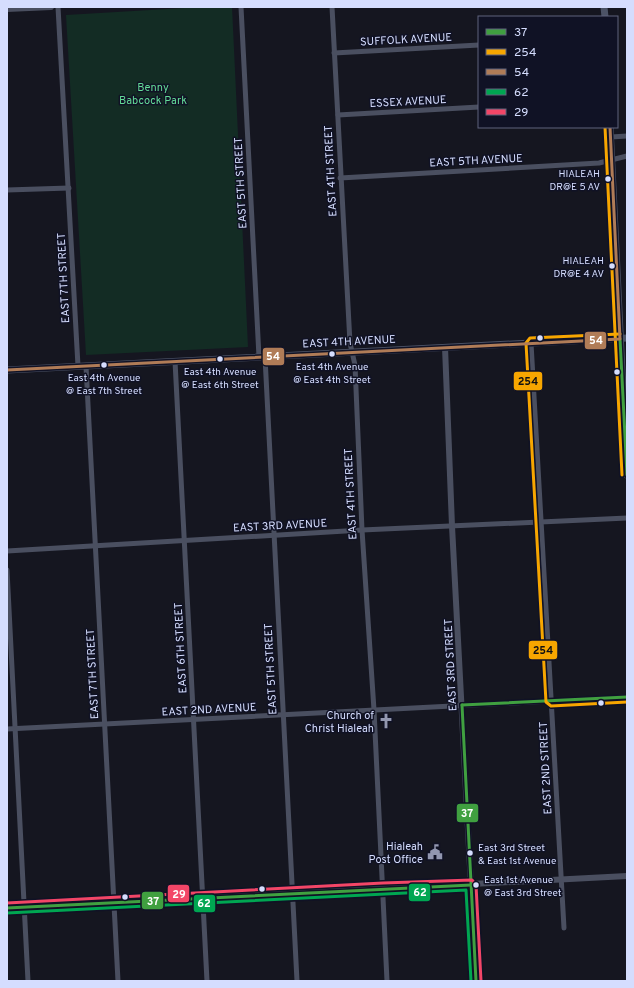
<svg xmlns="http://www.w3.org/2000/svg" width="634" height="988" font-family="Overpass,sans-serif">
<style>
.green{fill:#132c24}
.lines{fill:none;stroke-linecap:round;stroke-linejoin:round}
.minor{stroke:#4a4f60;stroke-width:5}
.tertiary{stroke:#4a4f60;stroke-width:6}
.secondary{stroke:#4c5366;stroke-width:7}
.bus-1-casing{stroke:#101225;stroke-width:6}
.bus-2-casing{stroke:#101225;stroke-width:6}
.bus-3-casing{stroke:#101225;stroke-width:6}
.bus-4-casing{stroke:#101225;stroke-width:6}
.bus-5-casing{stroke:#101225;stroke-width:6}
.bus-1{stroke:#40a040;stroke-width:3}
.bus-2{stroke:#f7a600;stroke-width:3}
.bus-3{stroke:#b07c57;stroke-width:3}
.bus-4{stroke:#00a651;stroke-width:3}
.bus-5{stroke:#f34667;stroke-width:3}
.bus-dot{fill:#d5ddfe;stroke:#101225;stroke-width:1.5}
.labels{text-anchor:middle;stroke-width:3;stroke-linejoin:round;paint-order:stroke}
.bus-label{font-size:10px;fill:#d5ddfe;stroke:#101225}
.street-label{font-size:11px;fill:#d5ddfe;stroke:#101225}
.park-label{font-size:11px;fill:#63dc98;stroke:#101225}
.poi-label{font-size:11px;fill:#d5ddfe;stroke:#101225;text-anchor:end}
.line-badge{stroke:#101225;stroke-width:1.5}
.badge-label{font-size:11px;text-anchor:middle;font-weight:bold;fill:#fff}
.pale-badge-label{font-size:11px;text-anchor:middle;font-weight:bold;fill:#111}
</style>
<rect width="100%" height="100%" fill="#151620"/>
<path class="green" d="M 201,7 L 232,7 L 248,347 L 86,355 L 66,15 Z"/>
<g class="lines">
<g class="minor">
<path d="M 58,7 L 78,366"/>
<path d="M 241,7 L 259,357"/>
<path d="M 332,7 L 350,343 L 355,365 L 362,530 L 374,710 L 387,981"/>
<path d="M 334,53 L 479,45"/>
<path d="M 338,115 L 479,107"/>
<path d="M 611,137 L 627,136"/>
<path d="M 340,178 L 599,163 L 627,156"/>
<path d="M 7,190 L 69,188"/>
<path d="M 531,343 L 564,928"/>
<path d="M 265,357 L 297,981"/>
<path d="M 175,361 L 207,981"/>
<path d="M 86,366 L 118,981"/>
<path d="M 7,551 L 362,530 L 627,518"/>
<path d="M 7,570 L 28,981"/>
<path d="M 7,729 L 627,697"/>
</g>
<g class="tertiary">
<path d="M 7,9 L 51,7"/>
<path d="M 445,347 L 452,526 L 476,981"/>
<path d="M 7,908 L 627,876"/>
</g>
<g class="secondary">
<path d="M 604,7 L 605,17"/>
<path d="M 610,127 L 627,475"/>
<path d="M 7,370 L 627,338"/>
</g>
<g class="bus-1-casing">
<g id="bus-1">
<path d="M 620,339 L 627,475"/>
<path d="M 462,705 L 476,981"/>
<path d="M 462,705 L 627,697"/>
<path d="M 7,908 L 471,885"/>
</g>
</g>
<g class="bus-2-casing">
<g id="bus-2">
<path d="M 605,127 L 622,475"/>
<path d="M 620,334 L 530,338 L 526,343 L 546,702 L 551,706 L 627,702"/>
</g>
</g>
<g class="bus-3-casing">
<path id="bus-3" d="M 7,370 L 620,339 L 610,127"/>
</g>
<g class="bus-4-casing">
<path id="bus-4" d="M 7,913 L 466,890 L 471,981"/>
</g>
<g class="bus-5-casing">
<path id="bus-5" d="M 7,903 L 383,883 L 472,880 L 476,885 L 481,981"/>
</g>
<use href="#bus-1" class="bus-1"/>
<use href="#bus-2" class="bus-2"/>
<use href="#bus-3" class="bus-3"/>
<use href="#bus-4" class="bus-4"/>
<use href="#bus-5" class="bus-5"/>
</g>
<defs>
<g id="church-bare" transform="scale(1.2)"><path d="M-1.2-6h2.4v3.5h3.3v2.4h-3.3V6h-2.4V-.1h-3.3v-2.4h3.3Z" fill="#9297b0" stroke="#101225" stroke-width="2.5" paint-order="stroke"/></g>
<g id="civic-bare" transform="scale(1.2)"><path d="M-.6-6.5H3V-4.5H.6V-3L4-1V1h2V6H-6V1h2V-1L-.6-3ZM-1.2 2.5V6h2.4V2.5Z" fill="#9297b0" stroke="#101225" stroke-width="2.5" paint-order="stroke"/></g>
</defs>
<g fill-rule="evenodd">
<use href="#church-bare" x="386" y="721"/>
<use href="#civic-bare" x="435" y="852"/>
</g>
<g class="bus-dot">
<circle cx="608" cy="179" r="3.5"/>
<circle cx="612" cy="266" r="3.5"/>
<circle cx="540" cy="338" r="3.5"/>
<circle cx="332" cy="354" r="3.5"/>
<circle cx="220" cy="359" r="3.5"/>
<circle cx="104" cy="365" r="3.5"/>
<circle cx="617" cy="372" r="3.5"/>
<circle cx="601" cy="703" r="3.5"/>
<circle cx="470" cy="853" r="3.5"/>
<circle cx="476" cy="885" r="3.5"/>
<circle cx="262" cy="889" r="3.5"/>
<circle cx="125" cy="897" r="3.5"/>
</g>
<g class="labels">
<g class="bus-label">
<text x="600" y="177" text-anchor="end">HIALEAH<tspan x="600" dy="13">DR@E 5 AV</tspan></text>
<text x="604" y="264" text-anchor="end">HIALEAH<tspan x="604" dy="13">DR@E 4 AV</tspan></text>
<text x="332" y="370">East 4th Avenue<tspan x="332" dy="13">@ East 4th Street</tspan></text>
<text x="220" y="375">East 4th Avenue<tspan x="220" dy="13">@ East 6th Street</tspan></text>
<text x="104" y="381">East 4th Avenue<tspan x="104" dy="13">@ East 7th Street</tspan></text>
<text x="478" y="851" text-anchor="start">East 3rd Street<tspan x="478" dy="13">&amp; East 1st Avenue</tspan></text>
<text x="484" y="883" text-anchor="start">East 1st Avenue<tspan x="484" dy="13">@ East 3rd Street</tspan></text>
</g>
<g class="street-label">
<text transform="translate(406 39) rotate(-3)" y="4">SUFFOLK AVENUE</text>
<text transform="translate(408 101) rotate(-3)" y="4">ESSEX AVENUE</text>
<text transform="translate(476 160) rotate(-3)" y="4">EAST 5TH AVENUE</text>
<text transform="translate(330 171) rotate(-93)" y="4">EAST 4TH STREET</text>
<text transform="translate(240 183) rotate(-93)" y="4">EAST 5TH STREET</text>
<text transform="translate(63 278) rotate(-93)" y="4">EAST 7TH STREET</text>
<text transform="translate(349 341) rotate(-3)" y="4">EAST 4TH AVENUE</text>
<text transform="translate(350 494) rotate(-93)" y="4">EAST 4TH STREET</text>
<text transform="translate(280 525) rotate(-3)" y="4">EAST 3RD AVENUE</text>
<text transform="translate(180 648) rotate(-93)" y="4">EAST 6TH STREET</text>
<text transform="translate(450 665) rotate(-93)" y="4">EAST 3RD STREET</text>
<text transform="translate(270 669) rotate(-93)" y="4">EAST 5TH STREET</text>
<text transform="translate(92 674) rotate(-93)" y="4">EAST 7TH STREET</text>
<text transform="translate(209 709) rotate(-3)" y="4">EAST 2ND AVENUE</text>
<text transform="translate(545 768) rotate(-93)" y="4">EAST 2ND STREET</text>
</g>
<g class="park-label">
<text x="153" y="91">Benny<tspan x="153" dy="13">Babcock Park</tspan></text>
</g>
<g class="poi-label">
<text x="374" y="719">Church of<tspan x="374" dy="13">Christ Hialeah</tspan></text>
<text x="423" y="850">Hialeah<tspan x="423" dy="13">Post Office</tspan></text>
</g>
</g>
<g class="line-badge">
<rect x="584" y="331" width="23" height="19" rx="4" fill="#b07c57"/>
<rect x="262" y="347" width="23" height="19" rx="4" fill="#b07c57"/>
<rect x="513" y="371" width="30" height="20" rx="4" fill="#f7a600"/>
<rect x="528" y="640" width="30" height="20" rx="4" fill="#f7a600"/>
<rect x="456" y="803" width="23" height="20" rx="4" fill="#40a040"/>
<rect x="408" y="883" width="23" height="19" rx="4" fill="#00a651"/>
<rect x="167" y="884" width="23" height="19" rx="4" fill="#f34667"/>
<rect x="141" y="891" width="23" height="19" rx="4" fill="#40a040"/>
<rect x="193" y="894" width="23" height="19" rx="4" fill="#00a651"/>
</g>
<g class="badge-label">
<text x="596" y="344">54</text>
<text x="273" y="360">54</text>
<text x="467" y="817">37</text>
<text x="420" y="896">62</text>
<text x="179" y="898">29</text>
<text x="153" y="905">37</text>
<text x="204" y="907">62</text>
</g>
<g class="pale-badge-label">
<text x="528" y="385">254</text>
<text x="543" y="654">254</text>
</g>
<rect width="634" height="988" fill="none" stroke="#d5ddfe" stroke-width="16"/>
<rect x="478" y="16" width="140" height="112" fill="#101225" stroke="#5f637c"/>
<rect x="486" y="29" width="20" height="6" fill="#40a040" stroke="#5f637c"/>
<text x="514" y="36" font-size="12" fill="#d5ddfe">37</text>
<rect x="486" y="49" width="20" height="6" fill="#f7a600" stroke="#5f637c"/>
<text x="514" y="56" font-size="12" fill="#d5ddfe">254</text>
<rect x="486" y="69" width="20" height="6" fill="#b07c57" stroke="#5f637c"/>
<text x="514" y="76" font-size="12" fill="#d5ddfe">54</text>
<rect x="486" y="89" width="20" height="6" fill="#00a651" stroke="#5f637c"/>
<text x="514" y="96" font-size="12" fill="#d5ddfe">62</text>
<rect x="486" y="109" width="20" height="6" fill="#f34667" stroke="#5f637c"/>
<text x="514" y="116" font-size="12" fill="#d5ddfe">29</text>
</svg>
